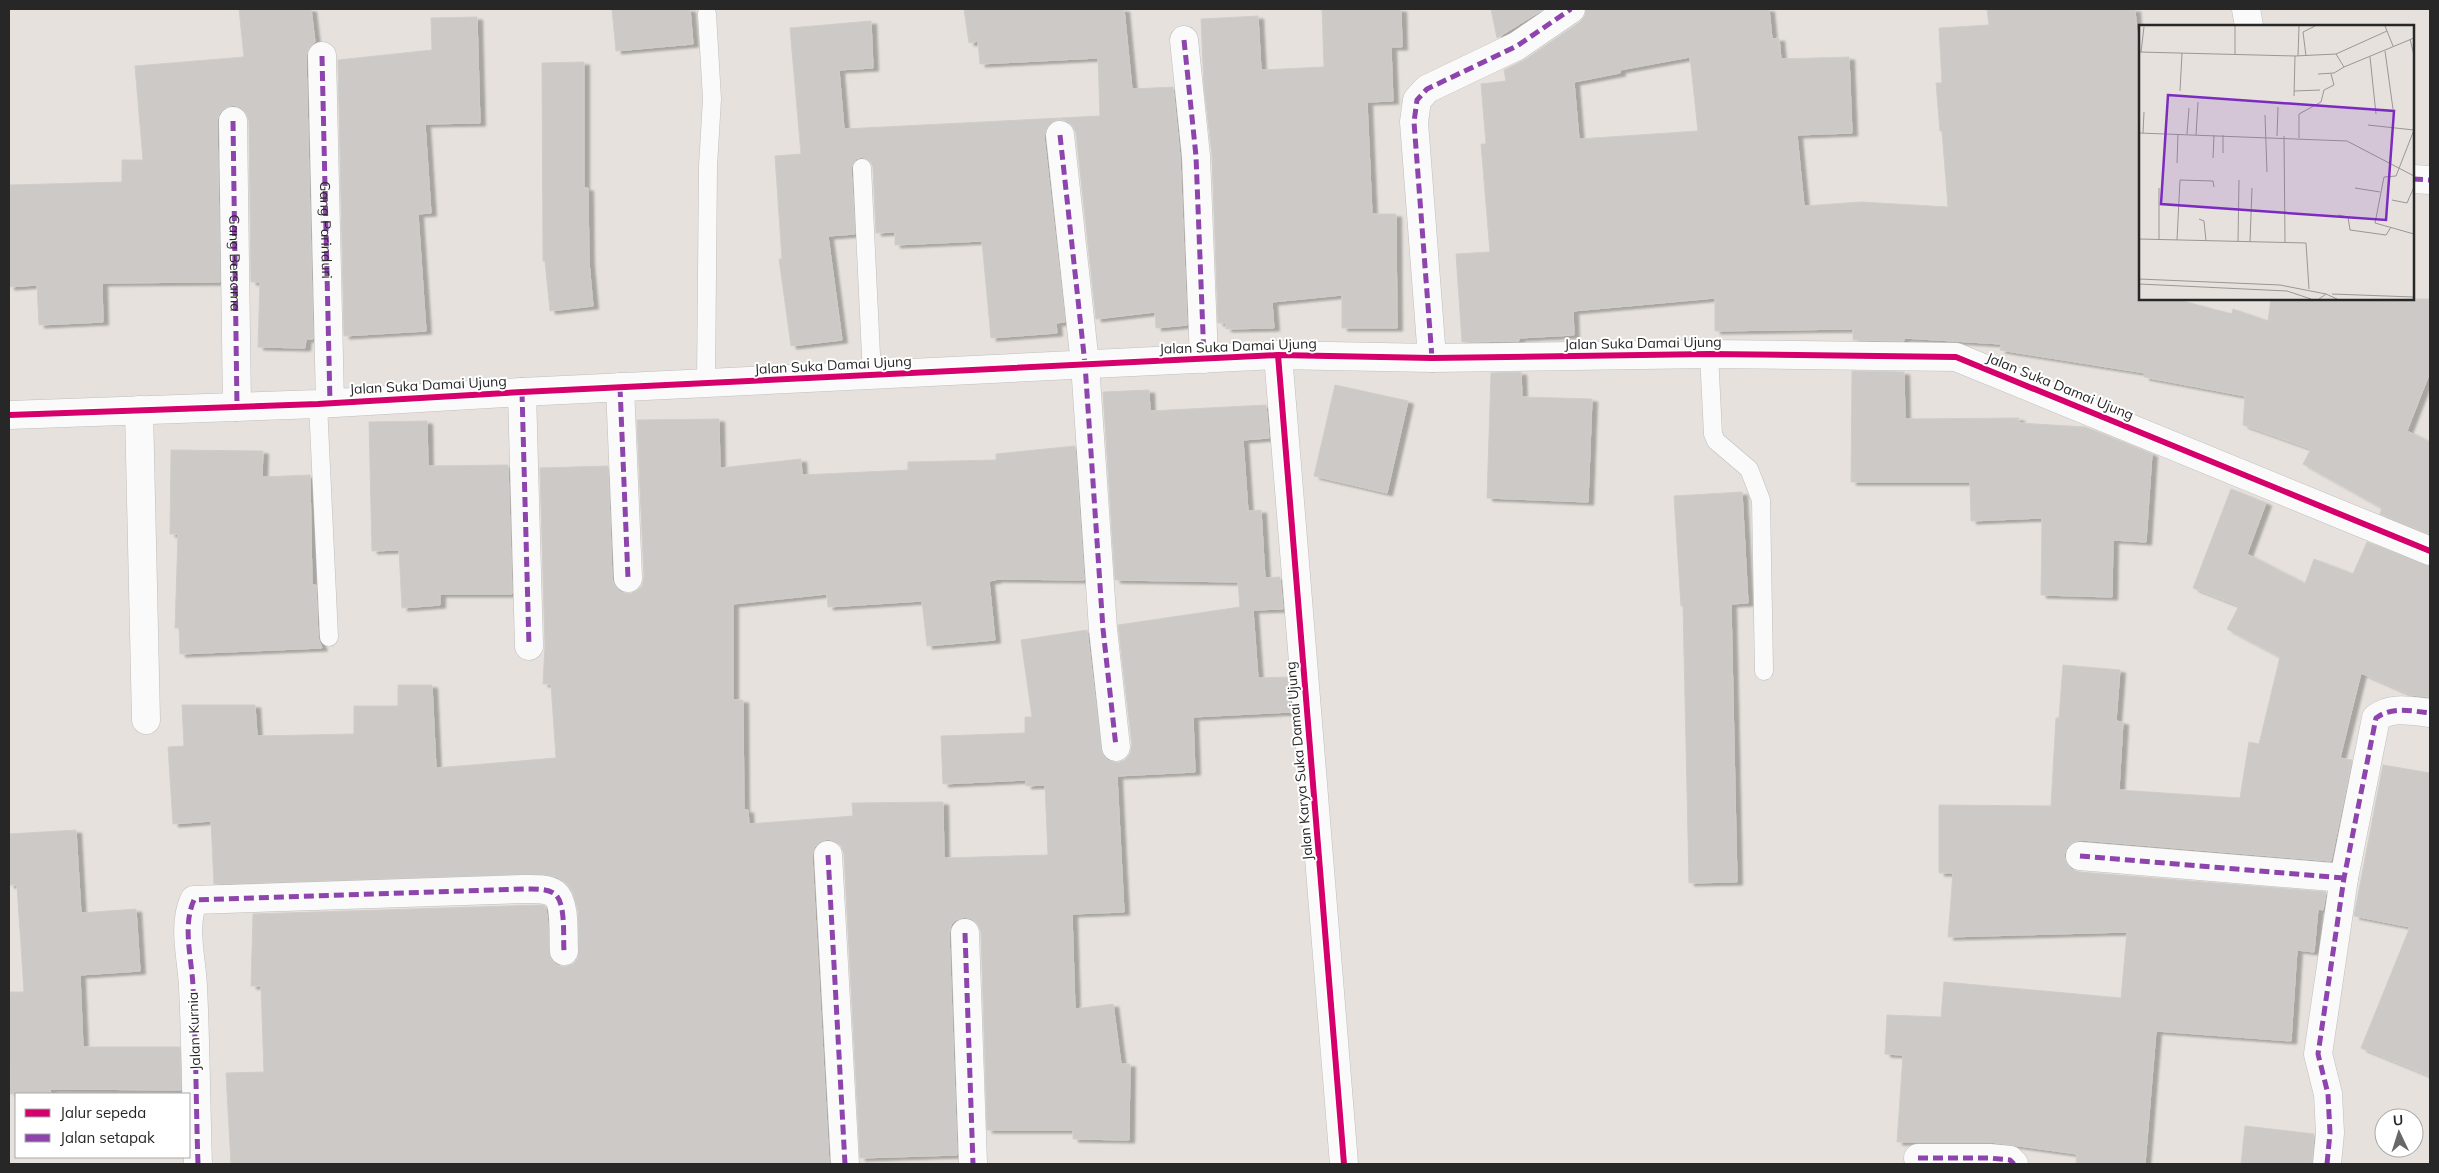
<svg xmlns="http://www.w3.org/2000/svg" width="2439" height="1173" font-family="Mulish,sans-serif">
<style>
.building{fill:#cdc9c6;stroke:#d0cdc9;fill-rule:evenodd;filter:url(#shadow)}
.lines{fill:none;stroke-linecap:round;stroke-linejoin:round}
.service-casing{stroke:#bfbebe;stroke-width:19}
.minor-casing{stroke:#bfbebe;stroke-width:29}
.service{stroke:#fbfafa;stroke-width:18}
.minor{stroke:#fbfafa;stroke-width:28}
.quiet{stroke:#8e44ad;stroke-width:5;stroke-dasharray:10 5;stroke-linecap:butt}
.cycleway-casing{stroke:#fff;stroke-width:9}
.cycleway{stroke:#d6006c;stroke-width:6}
.labels{text-anchor:middle;stroke-width:4;stroke-linejoin:round;paint-order:stroke}
.street-label{font-size:14px;fill:#272727;stroke:#fff}
.inset-road{fill:none;stroke:#9a9794;stroke-width:1}
.view{fill:#7b2cbf;fill-opacity:0.15;stroke:#7b2cbf;stroke-width:2.5}
.inset-edge{fill:none;stroke:#272727;stroke-width:2.5}
</style>
<defs>
<filter id="shadow"><feDropShadow dx="5.5" dy="3" stdDeviation="1" flood-color="#0004"/></filter>
</defs>
<rect width="100%" height="100%" fill="#e6e1dc"/>
<g class="building">
<path d="M 239,9 L 311,9 L 315,42 L 309,48 L 306,56 L 313,339 L 306,339 L 305,348 L 258,347 L 260,282 L 251,282 L 249,121 L 246,113 L 240,107 L 233,105 L 225,108 L 219,114 L 217,121 L 220,282 L 102,283 L 103,322 L 39,325 L 37,285 L 9,287 L 9,185 L 122,182 L 122,160 L 143,160 L 135,66 L 244,57 Z"/>
<path d="M 612,9 L 690,9 L 693,44 L 616,51 Z"/>
<path d="M 964,9 L 1124,9 L 1132,89 L 1173,87 L 1180,157 L 1187,325 L 1156,328 L 1155,312 L 1096,319 L 1076,133 L 1072,125 L 1067,121 L 1059,119 L 1050,123 L 1046,129 L 1044,137 L 1065,322 L 1056,323 L 1057,333 L 991,338 L 982,241 L 895,245 L 895,232 L 876,233 L 873,167 L 871,162 L 862,157 L 856,159 L 851,168 L 855,234 L 828,236 L 842,340 L 791,346 L 779,259 L 782,259 L 775,156 L 801,154 L 790,28 L 871,21 L 873,68 L 839,70 L 844,129 L 1100,116 L 1098,58 L 980,64 L 978,41 L 969,43 Z"/>
<path d="M 1322,9 L 1401,9 L 1402,47 L 1391,47 L 1393,101 L 1367,102 L 1372,214 L 1396,214 L 1397,328 L 1342,328 L 1342,295 L 1272,302 L 1274,328 L 1226,329 L 1226,323 L 1218,323 L 1212,155 L 1204,86 L 1201,19 L 1258,16 L 1261,70 L 1324,67 Z"/>
<path d="M 1491,9 L 1544,9 L 1497,38 Z"/>
<path d="M 1586,9 L 1769,9 L 1772,39 L 1779,38 L 1781,59 L 1849,57 L 1852,133 L 1797,135 L 1804,206 L 1861,202 L 1948,207 L 1942,131 L 1940,131 L 1936,83 L 1942,83 L 1939,28 L 1989,25 L 1987,9 L 2135,9 L 2140,76 L 2140,299 L 2175,299 L 2232,314 L 2233,309 L 2268,321 L 2271,299 L 2430,299 L 2430,372 L 2407,431 L 2430,442 L 2430,534 L 2380,514 L 2382,508 L 2303,464 L 2311,449 L 2243,425 L 2245,396 L 2144,377 L 2145,373 L 2000,350 L 2001,344 L 1904,338 L 1904,341 L 1853,340 L 1853,329 L 1715,331 L 1715,298 L 1573,311 L 1574,335 L 1519,338 L 1519,341 L 1462,342 L 1456,254 L 1490,252 L 1481,144 L 1486,144 L 1481,84 L 1506,81 L 1504,70 L 1526,59 L 1580,22 L 1585,16 ZM 1690,57 L 1698,131 L 1579,139 L 1574,82 L 1620,73 L 1620,70 Z"/>
<path d="M 477,17 L 480,123 L 425,124 L 431,213 L 418,214 L 426,331 L 344,336 L 338,60 L 432,50 L 431,18 Z"/>
<path d="M 584,62 L 584,188 L 588,188 L 589,262 L 593,306 L 550,311 L 545,261 L 543,261 L 542,63 Z"/>
<path d="M 1852,371 L 1904,372 L 1905,419 L 2019,418 L 2019,423 L 2085,427 L 2152,454 L 2146,542 L 2113,540 L 2112,597 L 2041,595 L 2042,518 L 1971,521 L 1970,482 L 1851,482 Z"/>
<path d="M 1521,372 L 1522,397 L 1592,399 L 1588,502 L 1487,498 L 1491,373 Z"/>
<path d="M 1335,385 L 1408,401 L 1387,493 L 1314,476 Z"/>
<path d="M 1149,390 L 1150,411 L 1266,405 L 1269,438 L 1243,440 L 1248,511 L 1261,510 L 1265,578 L 1280,577 L 1283,609 L 1253,610 L 1258,678 L 1289,677 L 1291,712 L 1193,717 L 1195,772 L 1117,776 L 1124,912 L 1072,914 L 1075,1009 L 1113,1004 L 1121,1064 L 1130,1064 L 1129,1140 L 1073,1139 L 1073,1130 L 987,1130 L 981,932 L 978,925 L 973,919 L 964,917 L 956,920 L 951,925 L 949,934 L 957,1155 L 860,1158 L 844,854 L 841,846 L 835,841 L 828,839 L 819,842 L 814,848 L 812,856 L 829,1164 L 231,1164 L 226,1073 L 264,1072 L 261,986 L 251,986 L 253,914 L 541,905 L 545,906 L 547,915 L 551,959 L 556,965 L 564,967 L 573,964 L 578,958 L 578,911 L 573,893 L 567,884 L 557,877 L 541,874 L 214,884 L 211,821 L 173,824 L 168,747 L 184,746 L 182,705 L 255,705 L 257,736 L 354,734 L 354,706 L 398,706 L 398,685 L 432,685 L 436,768 L 556,758 L 551,684 L 543,684 L 545,646 L 540,468 L 608,466 L 612,579 L 615,586 L 620,592 L 629,594 L 636,591 L 642,586 L 644,577 L 637,420 L 719,419 L 720,468 L 801,459 L 802,475 L 908,470 L 908,462 L 996,460 L 996,454 L 1075,446 L 1084,580 L 996,579 L 996,580 L 989,581 L 995,640 L 927,646 L 922,601 L 828,607 L 827,594 L 733,604 L 733,700 L 743,700 L 744,810 L 748,810 L 749,824 L 853,816 L 852,803 L 943,802 L 944,858 L 1048,855 L 1045,785 L 1026,786 L 1026,780 L 943,784 L 941,736 L 1025,733 L 1025,717 L 1032,717 L 1021,640 L 1087,630 L 1101,749 L 1104,757 L 1109,761 L 1117,763 L 1125,760 L 1130,754 L 1132,745 L 1118,625 L 1240,607 L 1238,582 L 1115,580 L 1103,392 Z"/>
<path d="M 427,421 L 428,466 L 508,465 L 512,594 L 440,594 L 440,605 L 402,608 L 399,550 L 372,551 L 369,422 Z"/>
<path d="M 171,450 L 263,451 L 262,477 L 310,475 L 312,585 L 316,585 L 318,638 L 322,648 L 180,654 L 179,628 L 175,628 L 178,534 L 170,534 Z"/>
<path d="M 2231,489 L 2266,503 L 2247,554 L 2305,584 L 2314,559 L 2353,574 L 2367,542 L 2430,566 L 2430,697 L 2411,695 L 2361,673 L 2340,758 L 2352,760 L 2331,861 L 2081,840 L 2074,842 L 2067,847 L 2064,855 L 2066,862 L 2071,869 L 2079,872 L 2326,892 L 2323,910 L 2318,909 L 2314,952 L 2297,950 L 2291,1041 L 2156,1031 L 2145,1164 L 2076,1164 L 2077,1154 L 1990,1142 L 1897,1142 L 1903,1055 L 1885,1054 L 1887,1015 L 1941,1017 L 1944,982 L 2121,998 L 2127,932 L 1948,937 L 1953,873 L 1939,873 L 1939,805 L 2051,806 L 2056,718 L 2059,718 L 2063,665 L 2120,670 L 2116,721 L 2123,722 L 2119,790 L 2240,798 L 2249,742 L 2259,744 L 2280,657 L 2227,629 L 2239,606 L 2193,588 Z"/>
<path d="M 1742,492 L 1748,603 L 1731,604 L 1737,882 L 1689,883 L 1683,606 L 1681,606 L 1674,496 Z"/>
<path d="M 2383,765 L 2430,773 L 2430,1076 L 2361,1048 L 2410,927 L 2354,916 Z"/>
<path d="M 76,830 L 81,913 L 136,909 L 140,971 L 80,975 L 83,1047 L 180,1047 L 181,1090 L 50,1089 L 51,1094 L 10,1094 L 9,992 L 24,992 L 17,885 L 9,885 L 9,834 Z"/>
<path d="M 2245,1126 L 2314,1134 L 2312,1164 L 2241,1164 Z"/>
</g>
<g class="lines">
<g class="service-casing">
<g id="service">
<path d="M 862,168 L 872,376"/>
<path d="M 1709,354 L 1713,434 L 1716,441 L 1749,469 L 1761,500 L 1764,671"/>
<path d="M 706,383 L 708,166 L 712,99 L 707,14"/>
<path d="M 318,404 L 329,637"/>
</g>
</g>
<g class="minor-casing">
<g id="minor">
<path d="M 2246,9 L 2249,26"/>
<path d="M 1184,40 L 1196,156 L 1204,359"/>
<path d="M 322,56 L 330,403"/>
<path d="M 233,121 L 237,407"/>
<path d="M 1060,135 L 1085,364 L 1103,629 L 1116,747"/>
<path d="M 2413,179 L 2430,180"/>
<path d="M 1278,355 L 1344,1164"/>
<path d="M 1432,358 L 1414,122 L 1417,100 L 1427,89 L 1517,46 L 1571,9"/>
<path d="M 620,387 L 628,578"/>
<path d="M 522,392 L 529,646"/>
<path d="M 139,410 L 146,720"/>
<path d="M 9,415 L 318,404 L 522,392 L 1278,355 L 1432,358 L 1709,354 L 1956,357 L 2430,551"/>
<path d="M 828,855 L 845,1164"/>
<path d="M 2080,856 L 2344,878"/>
<path d="M 965,933 L 973,1164"/>
<path d="M 1918,1158 L 1989,1158 L 2010,1160 L 2014,1164"/>
<path d="M 198,1164 C 196,1105 196,1046 193,987 C 192,959 182,926 194,900 L 524,889 C 533,889 547,888 555,894 C 566,903 563,937 564,951"/>
<path d="M 2327,1164 L 2330,1133 L 2328,1094 L 2318,1054 L 2344,878 L 2376,718 C 2392,706 2411,711 2430,713"/>
</g>
</g>
<use href="#service" class="service"/>
<use href="#minor" class="minor"/>
<g class="quiet">
<path d="M 1184,40 L 1196,156 L 1204,359"/>
<path id="s1" d="M 322,56 L 330,403"/>
<path id="s2" d="M 233,121 L 237,407"/>
<path d="M 1060,135 L 1085,364 L 1103,629 L 1116,747"/>
<path d="M 2413,179 L 2430,180"/>
<path d="M 1432,358 L 1414,122 L 1417,100 L 1427,89 L 1517,46 L 1571,9"/>
<path d="M 620,387 L 628,578"/>
<path d="M 522,392 L 529,646"/>
<path d="M 828,855 L 845,1164"/>
<path d="M 2080,856 L 2344,878"/>
<path d="M 965,933 L 973,1164"/>
<path d="M 1918,1158 L 1989,1158 L 2010,1160 L 2014,1164"/>
<path d="M 198,1164 C 196,1105 196,1046 193,987 C 192,959 182,926 194,900 L 524,889 C 533,889 547,888 555,894 C 566,903 563,937 564,951"/>
<path d="M 2327,1164 L 2330,1133 L 2328,1094 L 2318,1054 L 2344,878 L 2376,718 C 2392,706 2411,711 2430,713"/>
</g>
<g class="cycleway-casing">
<g id="cycleway">
<path d="M 1278,355 L 1344,1164"/>
<path d="M 9,415 L 318,404 L 522,392 L 1278,355 L 1432,358 L 1709,354 L 1956,357 L 2430,551"/>
</g>
</g>
<use href="#cycleway" class="cycleway"/>
</g>
<g class="labels">
<g class="street-label">
<text dy="5" stroke="none"><textPath href="#s1" startOffset="174">Gang Parinduri</textPath></text>
<text dy="5" stroke="none"><textPath href="#s2" startOffset="142">Gang Bersama</textPath></text>
<text transform="translate(1643 343) rotate(-1)" y="5">Jalan Suka Damai Ujung</text>
<text transform="translate(1238 346) rotate(-2)" y="5">Jalan Suka Damai Ujung</text>
<text transform="translate(833 365) rotate(-3)" y="5">Jalan Suka Damai Ujung</text>
<text transform="translate(428 385) rotate(-3)" y="5">Jalan Suka Damai Ujung</text>
<text transform="translate(2060 386) rotate(22)" y="5">Jalan Suka Damai Ujung</text>
<text transform="translate(1299 761) rotate(-95)" y="5">Jalan Karya Suka Damai Ujung</text>
<text transform="translate(194 1031) rotate(-92)" y="5">Jalan Kurnia</text>
</g>
</g>
<g transform="translate(2139 25)">
<rect width="275" height="275" fill="#e6e1dc"/>
<path class="inset-road" d="M 96,1 L 96,29M 246,1 L 254,21M 271,14 L 275,30M 246,26 L 254,84M 0,27 L 156,31 L 197,29 L 205,42 L 275,13M 2,27 L 5,2M 197,29 L 248,6M 159,31 L 160,1M 167,31 L 164,7 L 176,1M 231,32 L 237,89M 179,49 L 195,48 L 205,42M 41,66 L 43,28M 155,66 L 181,65M 155,71 L 156,31M 126,90 L 128,147M 229,100 L 275,105M 275,105 L 257,151 L 245,152 L 236,198 L 275,209M 0,108 L 208,116 L 275,151M 4,108 L 5,87M 48,109 L 50,83M 57,110 L 59,77M 138,111 L 139,82M 145,111 L 146,217M 160,113 L 160,89 L 182,77 L 185,65 L 195,60 L 192,49M 84,128 L 84,110M 74,133 L 75,110M 38,138 L 39,109M 216,163 L 241,167M 253,175 L 268,178 L 275,162M 199,190 L 209,192 L 211,205 L 247,210 L 252,202M 60,194 L 65,196 L 67,216M 0,214 L 167,218 L 170,264M 20,214 L 20,163M 38,215 L 41,155 L 74,156 L 75,162M 99,217 L 100,155M 111,217 L 113,163M 0,254 L 141,260 L 187,269M 0,259 L 148,266 L 172,274M 193,269 L 275,272M 180,274 L 187,269 L 198,274"/>
<path class="view" d="M 29,70 L 255,86 L 247,195 L 22,179 Z"/>
<rect width="275" height="275" class="inset-edge"/>
</g>
<rect width="2439" height="1173" fill="none" stroke="#272727" stroke-width="20"/>
<rect x="15" y="1093" width="175" height="65" fill="#ffffff" stroke="#a9a9a9"/>
<rect x="25" y="1109" width="25" height="8" fill="#d6006c" stroke="#a9a9a9"/>
<text x="60" y="1118" font-size="15" fill="#272727">Jalur sepeda</text>
<rect x="25" y="1134" width="25" height="8" fill="#8e44ad" stroke="#a9a9a9"/>
<text x="60" y="1143" font-size="15" fill="#272727">Jalan setapak</text>
<g transform="translate(2399 1133) rotate(356)"><circle r="24" fill="#ffffff" stroke="#a9a9a9"/>
<path d="M0-4L9 19L0 12L-9 19Z" fill="#6a6866"/>
<text y="-8" font-size="14" font-weight="bold" text-anchor="middle" fill="#272727">U</text>
</g>
</svg>
